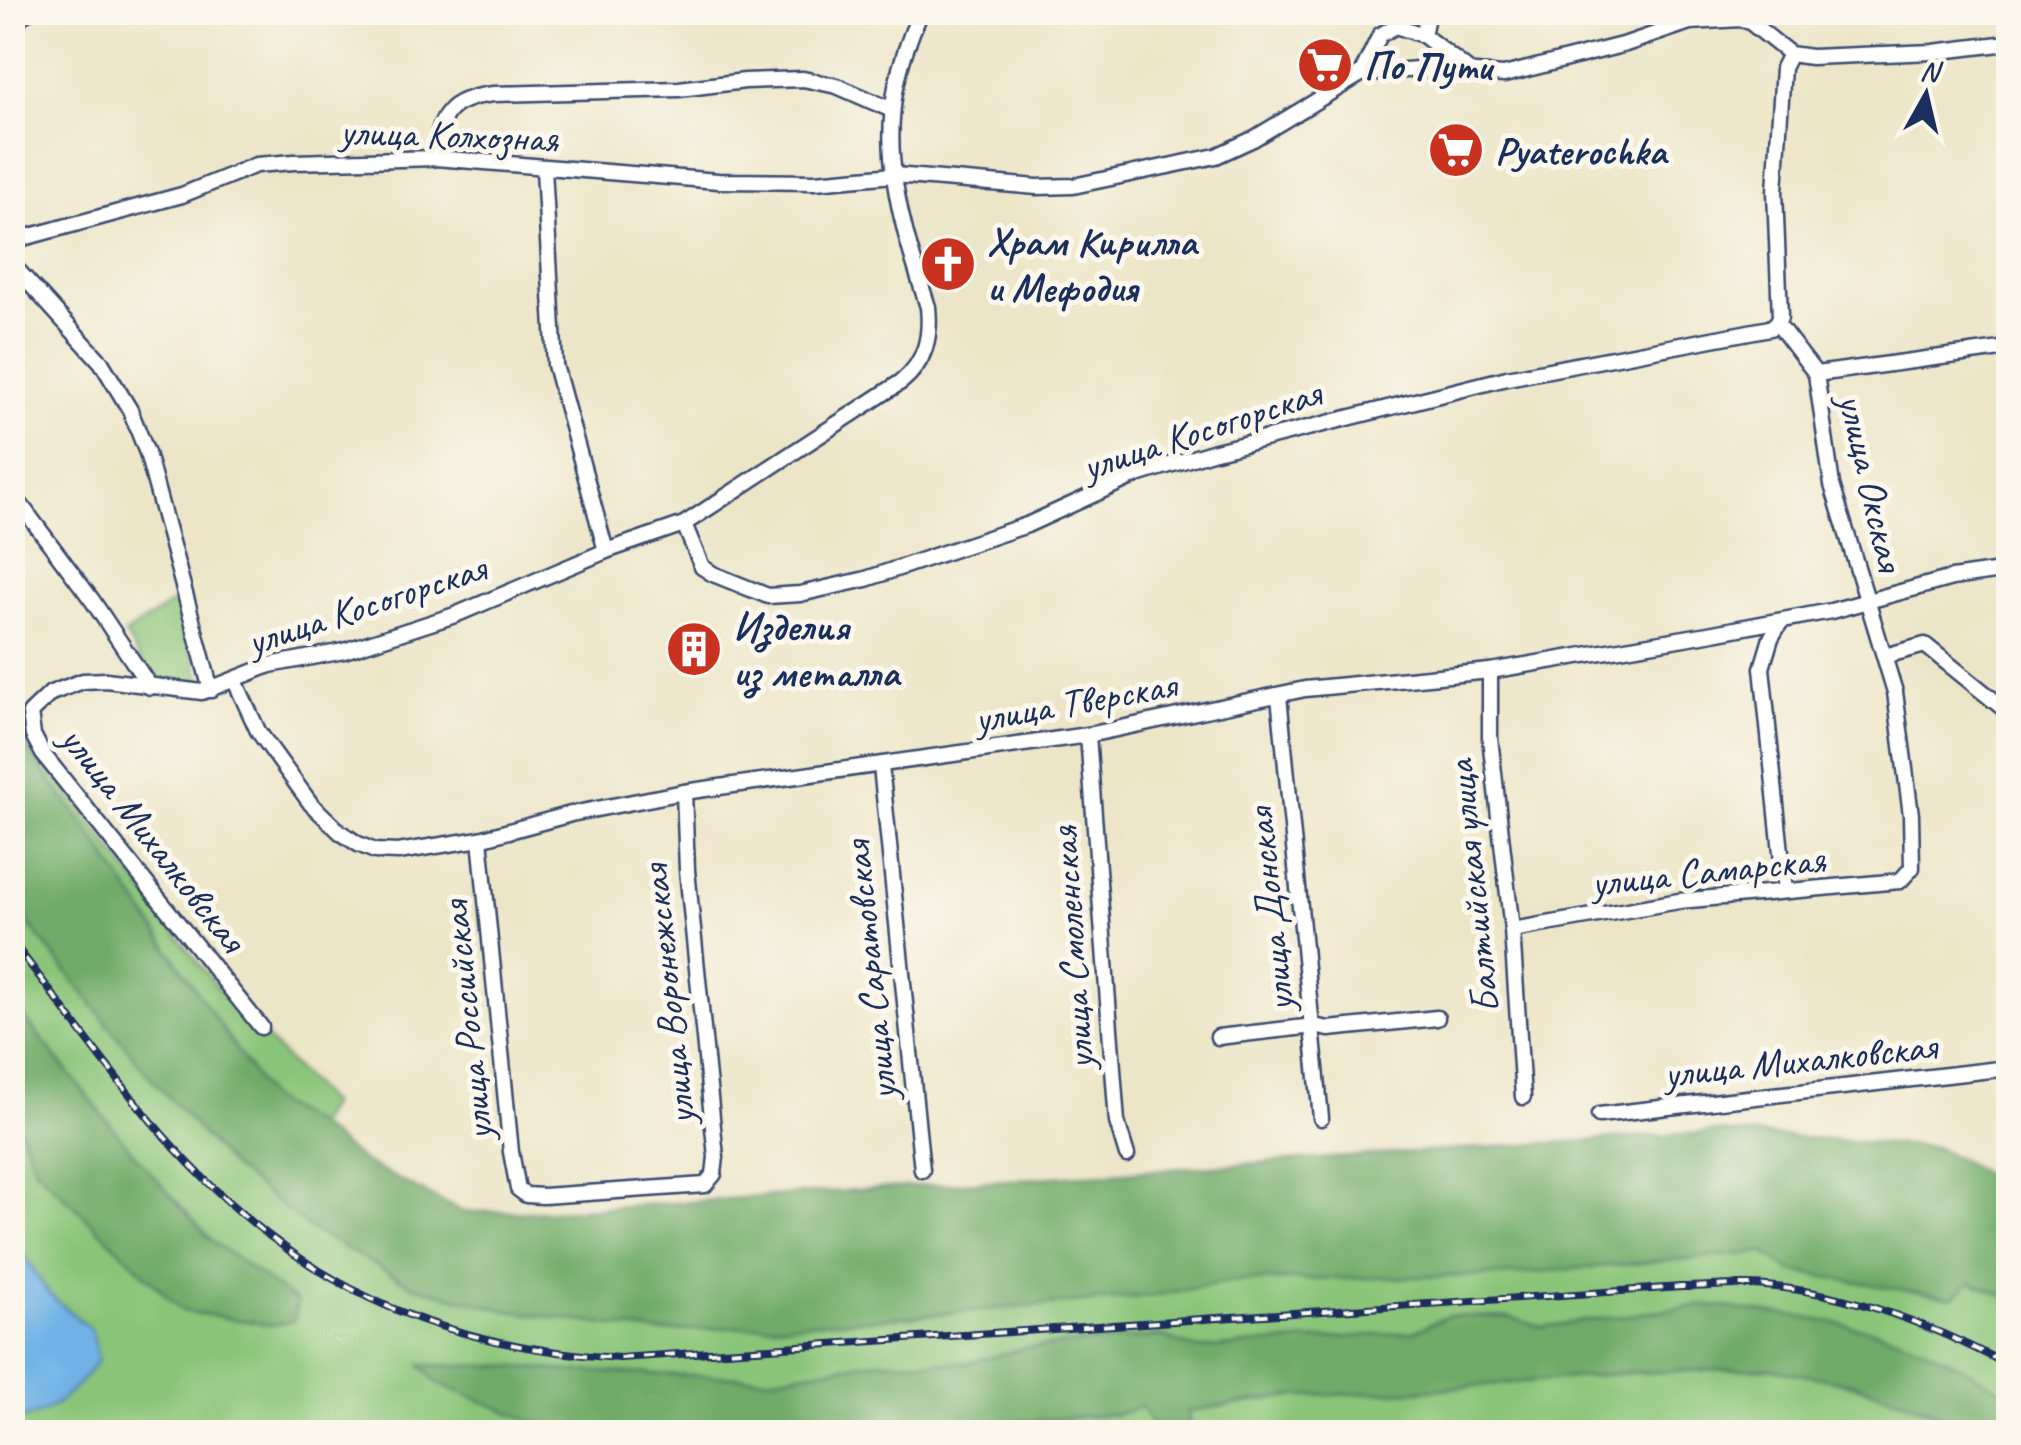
<svg xmlns="http://www.w3.org/2000/svg" width="2021" height="1445" font-family="Caveat,sans-serif">
<style>
.green{fill:#8ac478;stroke:#527a6b;stroke-width:2.5}
.forest{fill:#6faa68;stroke:#456c63;stroke-width:2.5}
.water{fill:#71b3e6;stroke:#4671a2;stroke-width:2.5}
.lines{fill:none;stroke-linecap:round;stroke-linejoin:round}
.minor-casing{stroke:#3a4a6e;stroke-width:19}
.minor{stroke:#fff;stroke-width:14}
.rail-casing{stroke:#1b2f5e;stroke-width:8}
.rail{stroke:#fbf7ec;stroke-width:4;stroke-dasharray:11;stroke-linecap:butt}
.labels{text-anchor:middle;stroke-width:10;stroke-linejoin:round;paint-order:stroke}
.poi-label{font-size:40px;font-weight:bold;fill:#1b2f5e;stroke:#fbf7ec;text-anchor:start}
.street-label{font-size:40px;fill:#1b2f5e;stroke:#fbf7ec}
</style>
<rect width="100%" height="100%" fill="#fbf7ec"/>
<filter id="ink" filterUnits="userSpaceOnUse"><feTurbulence type="fractalNoise" baseFrequency=".01" numOctaves="2"/><feDisplacementMap in="SourceGraphic" scale="20" xChannelSelector="R" yChannelSelector="G"/><feConvolveMatrix kernelMatrix="1 2 1 2 8 2 1 2 1" color-interpolation-filters="sRGB"/></filter>
<filter id="wash" filterUnits="userSpaceOnUse"><feTurbulence type="fractalNoise" baseFrequency=".0048" numOctaves="4" result="noise"/><feDisplacementMap in="SourceGraphic" scale="40" xChannelSelector="R" yChannelSelector="G"/><feGaussianBlur stdDeviation="2.25" result="paint"/><feColorMatrix in="noise" values="0 0 0 0 0 0 0 0 0 0 0 0 0 0 0 0 0 1.4 0 .05"/><feComposite in="paint" operator="in"/></filter>
<g filter="url(#wash)">
<rect width="100%" height="100%" fill="#ece5c7"/>
<g class="green">
<path d="M 179,599 L 201,682 L 152,680 L 125,634 Z"/>
<path d="M 13,719 L 219,990 L 330,1104 L 317,1126 L 269,1098 L 95,840 L 13,730 Z"/>
<path d="M 13,904 L 146,1072 L 309,1228 L 413,1286 L 504,1310 L 656,1332 L 888,1318 L 1151,1296 L 1233,1281 L 1504,1275 L 1764,1252 L 1791,1271 L 1970,1281 L 2008,1297 L 2008,1394 L 1945,1358 L 1883,1334 L 1795,1317 L 1703,1305 L 1541,1327 L 1508,1317 L 1449,1316 L 1413,1332 L 1197,1349 L 1160,1336 L 1026,1348 L 967,1363 L 880,1361 L 768,1378 L 567,1371 L 507,1366 L 422,1366 L 531,1421 L 576,1432 L 13,1432 L 13,1417 C 54,1424 75,1360 91,1330 L 49,1294 L 13,1238 L 12,1111 L 35,1168 L 183,1311 L 272,1325 L 297,1302 L 212,1241 L 134,1154 L 13,1003 Z"/>
<path d="M 1768,1368 C 1837,1381 1907,1392 1965,1432 L 1190,1432 L 1188,1411 L 1292,1396 L 1413,1391 L 1629,1373 Z"/>
<path d="M 1143,1406 L 1156,1432 L 778,1432 L 1030,1421 L 1116,1414 Z"/>
</g>
<g class="forest">
<path d="M 13,730 L 95,840 L 269,1098 L 317,1126 L 364,1162 L 463,1212 L 553,1211 L 1715,1132 L 1935,1147 L 2008,1185 L 1992,1215 L 2008,1221 L 2008,1297 L 1970,1282 L 1953,1298 L 1791,1271 L 1764,1252 L 1504,1275 L 1233,1281 L 1151,1296 L 888,1318 L 656,1332 L 504,1310 L 413,1286 L 309,1228 L 231,1166 L 146,1072 L 13,904 Z"/>
<path d="M 12,1003 L 134,1154 L 212,1241 L 297,1302 L 294,1321 L 272,1325 L 183,1311 L 35,1168 L 13,1110 Z"/>
<path d="M 1703,1305 C 1763,1312 1824,1318 1882,1333 C 1926,1345 1969,1370 2008,1394 L 2008,1432 L 1965,1432 L 1935,1411 L 1859,1385 L 1768,1368 L 1629,1373 L 1413,1391 L 1292,1396 L 1188,1411 L 1190,1432 L 1156,1432 L 1142,1407 L 1116,1414 L 1030,1421 L 778,1432 L 576,1432 L 531,1421 L 437,1383 L 421,1365 L 507,1366 L 567,1371 L 768,1378 L 880,1361 L 967,1363 L 1026,1348 L 1160,1336 L 1197,1349 L 1413,1332 L 1448,1316 L 1508,1317 L 1542,1327 Z"/>
</g>
<path class="water" d="M 13,1238 L 49,1294 L 91,1330 L 98,1360 C 81,1384 46,1423 13,1417 Z"/>
</g>
<g filter="url(#ink)">
<g class="lines">
<g class="minor-casing">
<g id="minor">
<path d="M 12,23 L 28,12"/>
<path d="M 1423,35 L 1428,12"/>
<path d="M 1361,74 L 1380,35 L 1396,26 L 1423,35 L 1471,72"/>
<path d="M 436,158 C 438,114 449,99 493,94 L 679,89 L 745,81 L 803,79 L 837,86 L 892,110"/>
<path d="M 544,169 L 555,365 L 606,551"/>
<path d="M 12,241 L 182,195 L 256,165 L 294,162 L 436,158 L 718,181 L 815,182 L 894,175 L 1037,187 L 1073,186 L 1216,156 L 1253,139 L 1361,74 L 1417,69 L 1504,75 L 1626,44 L 1690,22 L 1740,19 L 1750,22 L 1790,54 L 1811,57 L 1933,52 L 2008,43"/>
<path d="M 12,264 L 101,362 L 130,410 L 147,453 L 211,690"/>
<path d="M 1816,374 L 2008,348"/>
<path d="M 12,493 L 92,600 L 150,687"/>
<path d="M 684,524 L 702,567 L 713,574 L 768,596 L 800,594 L 866,579 L 1027,525 L 1134,476 L 1212,452 L 1507,378 L 1770,328 L 1777,323"/>
<path d="M 1781,621 L 1771,638 L 1762,668 L 1785,891"/>
<path d="M 1885,656 L 1925,645 L 2008,712"/>
<path d="M 1490,671 L 1490,738 L 1512,930 L 1523,1097"/>
<path d="M 235,681 L 258,731 L 311,804 L 340,832 L 358,844 L 375,851 L 398,852 L 480,839 L 571,814 L 684,792 L 1088,735 L 1305,689 L 1490,671 L 1708,634 L 1831,611 L 1952,578 L 2008,570"/>
<path d="M 1279,696 L 1321,1118"/>
<path d="M 1088,735 L 1117,1122 L 1127,1155"/>
<path d="M 881,766 L 922,1170"/>
<path d="M 480,839 L 511,1152 L 518,1189 L 526,1195 L 543,1196 L 705,1185 L 714,1174 L 716,1157 L 687,870 L 684,792"/>
<path d="M 1512,930 L 1679,901 L 1900,881 L 1912,868 L 1911,815 L 1895,692 L 1832,485 L 1816,374 L 1777,323 L 1780,317 L 1775,191 L 1783,68 L 1790,54"/>
<path d="M 261,1027 L 43,754 L 33,735 L 30,713 L 51,693 L 83,681 L 106,680 L 202,692 L 270,665 L 344,651 L 455,615 L 606,551 L 684,524 L 901,382 C 926,362 931,336 928,307 C 893,199 870,120 921,12"/>
<path d="M 1218,1037 L 1314,1026 L 1329,1029 L 1437,1018"/>
<path d="M 1599,1115 L 2008,1068"/>
</g>
</g>
<use href="#minor" class="minor"/>
<g class="rail-casing">
<path id="rail" d="M 12,941 C 62,1005 109,1072 162,1134 C 291,1281 426,1346 620,1358 L 1681,1287 C 1709,1287 1739,1283 1766,1286 C 1854,1294 1931,1325 2008,1365"/>
</g>
<use href="#rail" class="rail"/>
</g>
</g>
<defs>
<g id="supermarket-disc" transform="scale(2.875)"><circle r="9.5" fill="#c8321e" stroke="#fbf7ec"/><path d="M-6-5.5h2.5l.6 2H6L4.5 2H-2.5L-4.4-4H-6ZM-1.5 3.2a1.3 1.3 0 1 0 .1 0ZM3 3.2a1.3 1.3 0 1 0 .1 0Z" fill="#fff"/></g>
<g id="church-disc" transform="scale(2.875)"><circle r="9.5" fill="#c8321e" stroke="#fbf7ec"/><path d="M-1.2-6h2.4v3.5h3.3v2.4h-3.3V6h-2.4V-.1h-3.3v-2.4h3.3Z" fill="#fff"/></g>
<g id="building-disc" transform="scale(2.875)"><circle r="9.5" fill="#c8321e" stroke="#fbf7ec"/><path d="M-4-6H4V6H1V3H-1V6H-4ZM-2.5-4.3h1.7v1.8h-1.7ZM.8-4.3h1.7v1.8H.8ZM-2.5-1h1.7V.8h-1.7ZM.8-1h1.7V.8H.8Z" fill="#fff"/></g>
</defs>
<g fill-rule="evenodd">
<use href="#supermarket-disc" x="1325" y="65"/>
<use href="#supermarket-disc" x="1456" y="150"/>
<use href="#church-disc" x="948" y="264"/>
<use href="#building-disc" x="694" y="649"/>
</g>
<g class="labels">
<g class="poi-label">
<text x="1364" y="79">По Пути</text>
<text x="1495" y="164">Pyaterochka</text>
<text x="987" y="255">Храм Кирилла<tspan x="987" dy="46">и Мефодия</tspan></text>
<text x="733" y="640">Изделия<tspan x="733" dy="46">из металла</tspan></text>
</g>
<g class="street-label">
<text transform="translate(449 134) rotate(2)" y="14">улица Колхозная</text>
<text transform="translate(1201 429) rotate(-18)" y="14">улица Косогорская</text>
<text transform="translate(1872 482) rotate(77)" y="14">улица Окская</text>
<text transform="translate(366 604) rotate(-18)" y="14">улица Косогорская</text>
<text transform="translate(1075 701) rotate(-10)" y="14">улица Тверская</text>
<text transform="translate(154 838) rotate(52)" y="14">улица Михалковская</text>
<text transform="translate(1708 870) rotate(-6)" y="14">улица Самарская</text>
<text transform="translate(1472 887) rotate(-96)" y="14">Балтийская улица</text>
<text transform="translate(1269 910) rotate(-96)" y="14">улица Донская</text>
<text transform="translate(1071 948) rotate(-94)" y="14">улица Смоленская</text>
<text transform="translate(869 971) rotate(-96)" y="14">улица Саратовская</text>
<text transform="translate(667 995) rotate(-96)" y="14">улица Воронежская</text>
<text transform="translate(466 1021) rotate(-96)" y="14">улица Российская</text>
<text transform="translate(1800 1059) rotate(-6)" y="14">улица Михалковская</text>
</g>
</g>
<rect width="2021" height="1445" fill="none" stroke="#fbf7ec" stroke-width="50"/>
<g transform="translate(1926 95) rotate(8)" stroke="#fbf7ec" stroke-width="8" paint-order="stroke">
<path d="M0-8L18 38L0 25L-18 38Z" fill="#1b2f5e"/>
<text y="-15" font-size="28" font-weight="bold" text-anchor="middle" fill="#1b2f5e">N</text>
</g>
</svg>
